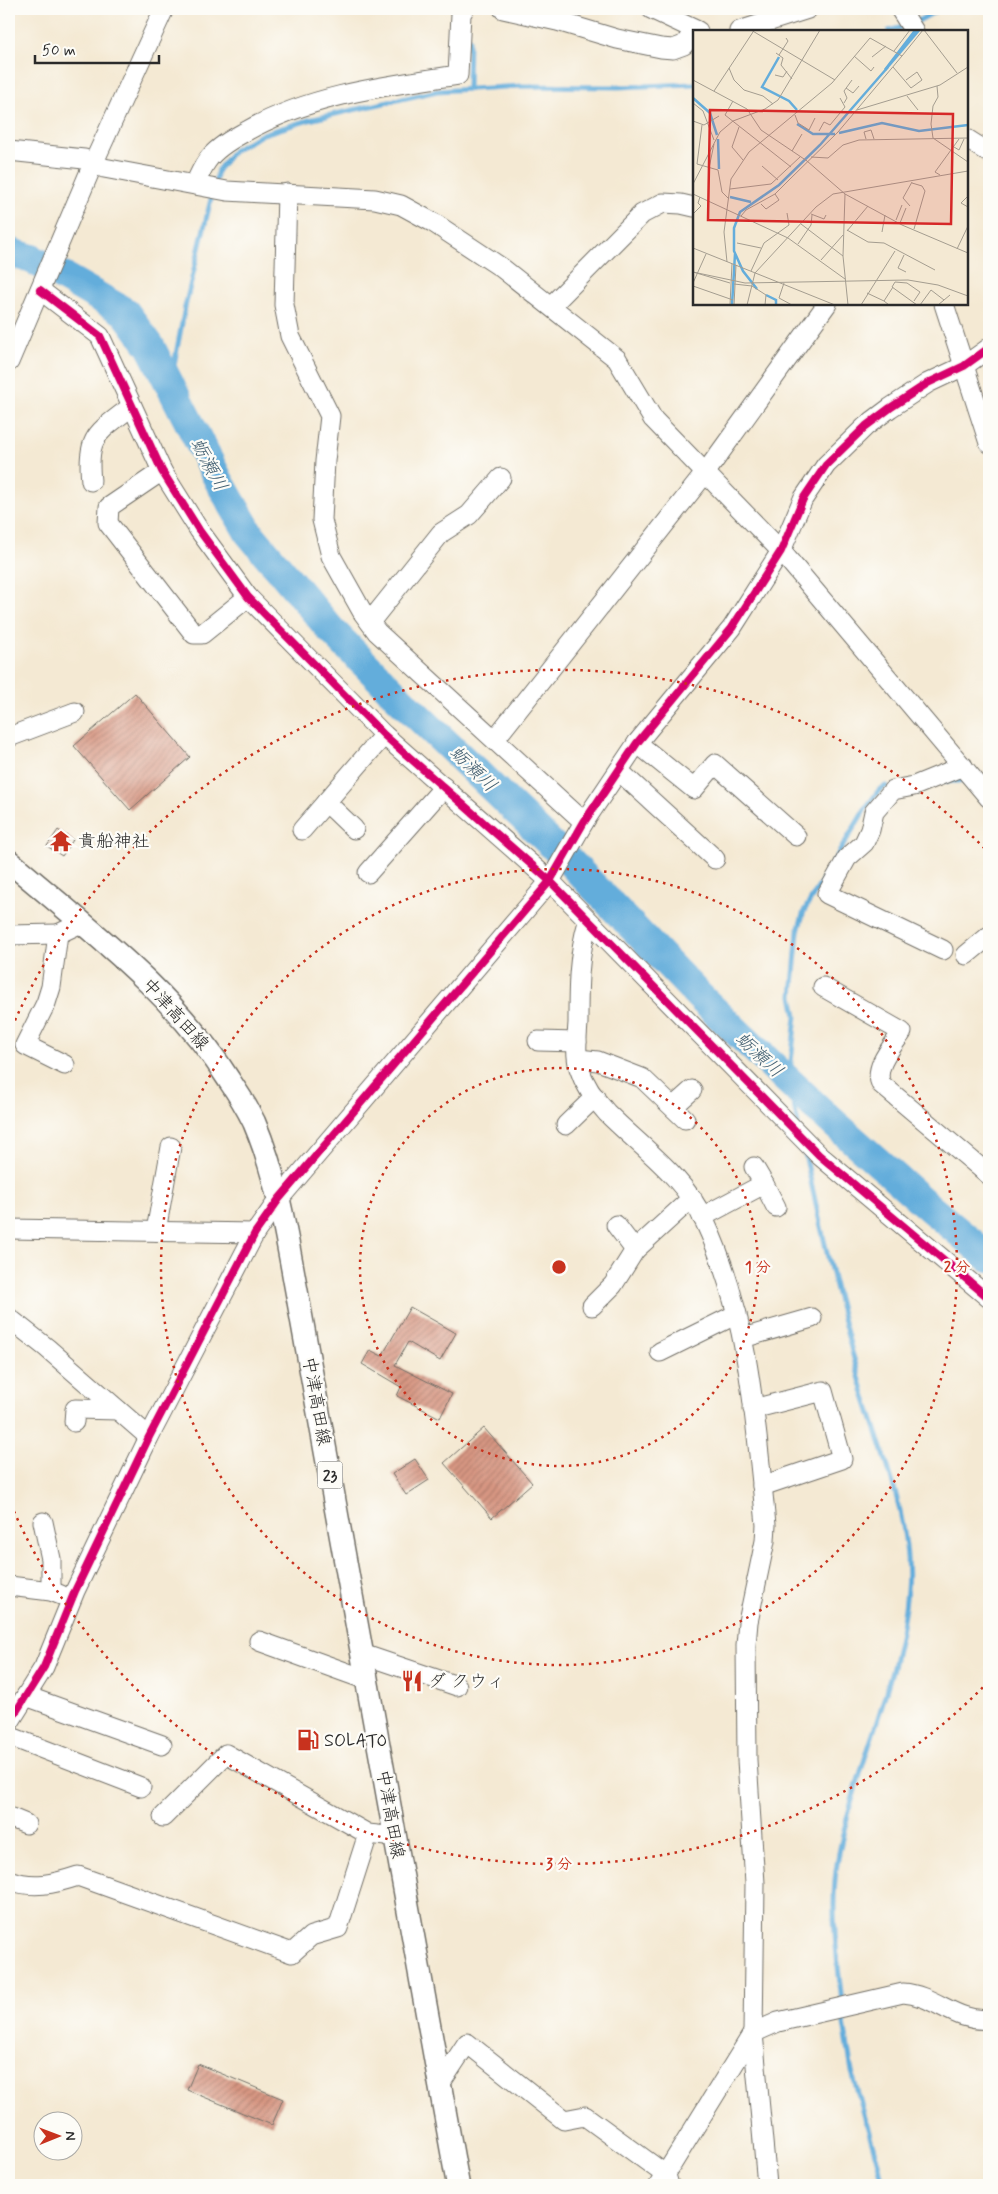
<svg xmlns="http://www.w3.org/2000/svg" width="998" height="2194" font-family="Mynerve,'Klee One',sans-serif">
<style>
.lines{fill:none;stroke-linecap:round;stroke-linejoin:round}
.stream{stroke:#64addb;stroke-width:5}
.river{stroke:#64addb;stroke-width:30}
.building{fill:url(#building-hatch)}
.minor-casing{stroke:#716e66;stroke-width:21}
.major-casing{stroke:#716e66;stroke-width:25}
.minor{stroke:#fff;stroke-width:19}
.major{stroke:#fff;stroke-width:22}
.cycleway-casing{stroke:#fdfcf7;stroke-width:11}
.cycleway{stroke:#d6006c;stroke-width:8}
.ring{fill:none;stroke:#c8321e;stroke-width:2.5;stroke-dasharray:2.5 5}
.labels{text-anchor:middle;stroke-width:4.5;stroke-linejoin:round;paint-order:stroke}
.shield{fill:#fdfcf7;stroke:#6a6a68;stroke-width:1}
.shield-label{font-size:16px;font-weight:bold;fill:#2b2b2b}
.poi-label{font-size:18px;fill:#2b2b2b;stroke:#fdfcf7;text-anchor:start}
.street-label{font-size:18px;fill:#2b2b2b;stroke:#fdfcf7}
.water-label{font-size:19px;font-style:italic;fill:#425f71;stroke:#fdfcf7}
.inset-river{fill:none;stroke:#64addb;stroke-width:2.5}
.inset-road{fill:none;stroke:#a49d90;stroke-width:1}
.view{fill:#d62828;fill-opacity:0.15;stroke:#d62828;stroke-width:2.5}
.inset-edge{fill:none;stroke:#2b2b2b;stroke-width:2.5}
.centre{fill:#c8321e;stroke:#fdfcf7;stroke-width:2.5}
.ring-label{font-size:15px;text-anchor:middle;font-weight:bold;fill:#c8321e;stroke:#fdfcf7;stroke-width:4.5;stroke-linejoin:round;paint-order:stroke}
</style>
<defs>
<pattern id="building-hatch" width="6" height="6" patternUnits="userSpaceOnUse" patternTransform="scale(1.25)"><rect width="6" height="6" fill="#d79682"/><path d="M-1 1l2-2M0 6l6-6M5 7l2-2" fill="none" stroke="#af7b6b"/></pattern>
</defs>
<rect width="100%" height="100%" fill="#fdfcf7"/>
<filter id="ink" filterUnits="userSpaceOnUse"><feTurbulence type="fractalNoise" baseFrequency=".02" numOctaves="2"/><feDisplacementMap in="SourceGraphic" scale="10" xChannelSelector="R" yChannelSelector="G"/><feConvolveMatrix kernelMatrix="1 2 1 2 8 2 1 2 1" color-interpolation-filters="sRGB"/></filter>
<filter id="wash" filterUnits="userSpaceOnUse"><feTurbulence type="fractalNoise" baseFrequency=".0096" numOctaves="4" result="noise"/><feDisplacementMap in="SourceGraphic" scale="20" xChannelSelector="R" yChannelSelector="G"/><feGaussianBlur stdDeviation="1.12" result="paint"/><feColorMatrix in="noise" values="0 0 0 0 0 0 0 0 0 0 0 0 0 0 0 0 0 1.4 0 .05"/><feComposite in="paint" operator="in"/></filter>
<g filter="url(#wash)">
<rect width="100%" height="100%" fill="#f4e9d3"/>
<g class="lines">
<g class="stream">
<path d="M 914,23 L 940,9"/>
<path d="M 889,31 L 906,26"/>
<path d="M 468,88 L 469,39"/>
<path d="M 170,386 L 185,307 L 218,170 L 233,151 L 263,134 L 309,120 L 437,91 L 522,86 L 618,87 L 694,84"/>
<path d="M 946,781 L 967,781"/>
<path d="M 798,1124 L 789,1081 L 796,1016 L 792,996 L 798,931 L 804,911 L 865,809 L 879,790 L 886,786"/>
<path d="M 804,1149 C 820,1226 838,1304 860,1380 C 879,1445 913,1521 907,1590 C 899,1683 855,1767 838,1858 C 829,1905 837,1955 842,2003"/>
<path d="M 842,2011 L 852,2072 L 884,2185"/>
</g>
<path class="river" d="M 9,252 L 32,259 L 125,312 L 150,346 L 219,481 L 249,533 L 331,630 L 404,703 L 570,862 L 700,997 L 818,1109 L 931,1209 L 989,1257"/>
</g>
<g id="blocks">
<g class="building">
<path d="M 135,693 L 190,757 L 130,810 L 74,746 Z"/>
<path d="M 58,830 L 73,840 L 62,856 L 47,846 Z"/>
<path d="M 410,1307 L 456,1333 L 440,1361 L 408,1342 L 395,1365 L 452,1394 L 440,1418 L 397,1396 L 401,1387 L 362,1364 L 370,1350 L 382,1356 Z"/>
<path d="M 484,1428 L 532,1483 L 492,1518 L 444,1463 Z"/>
<path d="M 415,1459 L 429,1480 L 406,1495 L 392,1474 Z"/>
<path d="M 198,2064 L 283,2099 L 272,2125 L 187,2090 Z"/>
</g>
</g>
</g>
<g filter="url(#ink)">
<use href="#blocks" fill-opacity="0" stroke="#716e66" stroke-width="1"/>
<g class="lines">
<g class="minor-casing">
<g id="minor">
<path d="M 503,9 L 557,21 L 617,39 L 661,48 L 673,49 L 684,45 L 695,30"/>
<path d="M 651,9 L 698,31"/>
<path d="M 900,9 L 914,31"/>
<path d="M 739,31 L 808,9"/>
<path d="M 967,139 L 989,153"/>
<path d="M 9,151 L 84,159 L 104,168 L 227,191 L 375,199 L 401,205 L 434,223 L 502,268 L 617,359 L 653,419 L 781,551 L 989,798"/>
<path d="M 195,184 C 198,177 202,168 207,161 C 215,149 230,140 243,133 C 309,95 384,86 458,75 L 461,14 L 464,9"/>
<path d="M 287,193 L 284,305 L 290,336 L 330,416 L 325,461 L 322,520 L 331,556 L 363,613 L 377,632 L 584,822"/>
<path d="M 40,290 L 100,336 L 162,471 L 199,530 L 248,597 L 384,735 L 550,881 L 819,1155 L 989,1298"/>
<path d="M 944,304 L 989,443"/>
<path d="M 551,306 L 642,214 L 663,203 L 681,204 L 694,207"/>
<path d="M 9,362 L 93,164 L 164,9"/>
<path d="M 162,471 L 109,507 L 108,523 L 194,634 L 202,634 L 248,597"/>
<path d="M 91,481 C 86,435 98,433 132,406"/>
<path d="M 370,622 L 441,533 L 469,515 L 501,478"/>
<path d="M 9,737 L 75,712"/>
<path d="M 495,739 L 706,472 L 827,304"/>
<path d="M 637,743 L 694,789 L 715,764 L 796,836"/>
<path d="M 619,771 L 715,859"/>
<path d="M 326,802 L 354,829"/>
<path d="M 302,830 L 384,735"/>
<path d="M 368,873 L 444,787"/>
<path d="M 588,922 C 578,955 578,989 578,1023 C 577,1038 575,1054 579,1068 C 584,1084 596,1101 607,1113 C 643,1149 683,1175 705,1222 C 749,1316 756,1423 766,1525 L 765,1541 L 748,1622 L 746,1645 L 747,1760 L 755,1883 L 753,2033 L 767,2185"/>
<path d="M 9,935 L 58,934"/>
<path d="M 943,950 L 827,894 L 847,858 L 864,843 L 870,830 L 874,812 L 893,790 L 914,786 L 963,766"/>
<path d="M 966,955 L 989,936"/>
<path d="M 823,987 L 902,1032 C 893,1046 873,1067 881,1084 L 989,1175"/>
<path d="M 538,1041 L 577,1042"/>
<path d="M 578,1059 L 598,1061 L 642,1078 L 685,1119"/>
<path d="M 65,1065 L 25,1045 L 46,1003 L 51,987 L 58,934 L 81,923"/>
<path d="M 673,1107 L 692,1090"/>
<path d="M 566,1125 L 595,1097"/>
<path d="M 764,1184 L 776,1207"/>
<path d="M 702,1217 L 764,1184 L 754,1167"/>
<path d="M 616,1225 L 635,1250 L 692,1198"/>
<path d="M 9,1229 L 255,1233"/>
<path d="M 156,1231 L 171,1147"/>
<path d="M 592,1306 L 613,1285 L 635,1250"/>
<path d="M 9,1318 L 47,1348 L 149,1437"/>
<path d="M 743,1338 L 812,1318"/>
<path d="M 660,1352 L 737,1314"/>
<path d="M 753,1409 L 823,1391 L 842,1459 L 762,1486"/>
<path d="M 74,1422 L 75,1409 L 118,1410"/>
<path d="M 43,1522 L 51,1559 L 51,1591"/>
<path d="M 9,1586 L 51,1591 L 61,1595"/>
<path d="M 259,1641 L 367,1680"/>
<path d="M 362,1654 L 457,1686"/>
<path d="M 26,1696 L 162,1745"/>
<path d="M 9,1723 L 44,1667 L 75,1591 L 149,1437 L 255,1233 L 279,1199 L 550,881 L 584,822 L 637,743 L 732,628 L 781,551 L 803,499 L 826,465 L 866,426 L 890,408 L 928,383 L 964,366 L 989,348"/>
<path d="M 9,1736 L 141,1787"/>
<path d="M 9,1817 L 26,1824"/>
<path d="M 163,1817 L 226,1754 L 368,1834 L 396,1837"/>
<path d="M 9,1880 C 33,1889 54,1884 78,1876 L 292,1953 L 311,1936 L 338,1928 L 368,1834"/>
<path d="M 440,2084 L 467,2043 L 564,2120 L 585,2116 L 666,2175 L 669,2185"/>
<path d="M 659,2185 L 753,2033 L 778,2022 L 903,1993 C 935,1995 956,2023 989,2019"/>
</g>
</g>
<g class="major-casing">
<path id="major" d="M 9,861 C 87,928 173,991 229,1080 C 238,1093 247,1108 254,1122 C 278,1178 287,1240 298,1299 L 458,2185"/>
</g>
<use href="#minor" class="minor"/>
<use href="#major" class="major"/>
<g class="cycleway-casing">
<g id="cycleway">
<path d="M 40,290 L 100,336 L 162,471 L 199,530 L 248,597 L 384,735 L 550,881 L 819,1155 L 989,1298"/>
<path d="M 9,1723 L 44,1667 L 75,1591 L 149,1437 L 255,1233 L 279,1199 L 550,881 L 584,822 L 637,743 L 732,628 L 781,551 L 803,499 L 826,465 L 866,426 L 890,408 L 928,383 L 964,366 L 989,348"/>
</g>
</g>
<use href="#cycleway" class="cycleway"/>
</g>
</g>
<g class="ring">
<circle cx="559" cy="1267" r="199"/>
<circle cx="559" cy="1267" r="398"/>
<path d="M988 1682A597 597 0 0 1 9 1500M9 1034A597 597 0 0 1 988 852"/>
</g>
<defs>
<g id="temple-bare" transform="scale(1.725)"><path d="M0-6L5-2H3V0L6.5 2.5H4V6H1.5V3h-3V6H-4V2.5H-6.5L-3 0V-2H-5Z" fill="#c8321e" stroke="#fdfcf7" stroke-width="2.5" paint-order="stroke"/></g>
<g id="restaurant-bare" transform="scale(1.725)"><path d="M-5-6h1v4h1v-4h1v4h1v-4h1v5L-1.5 .5V6h-2V.5L-5-1ZM5-6V6H3V1.5H1.5Q1.5-4 5-6Z" fill="#c8321e" stroke="#fdfcf7" stroke-width="2.5" paint-order="stroke"/></g>
<g id="fuel-bare" transform="scale(1.725)"><path d="M-5.5-6h7V0h2V4h1.3V-2.5L3-4.5l.8-.8L6-3V5H2.5V1h-1V6h-7ZM-4.2-4.7v3.2H.2V-4.7Z" fill="#c8321e" stroke="#fdfcf7" stroke-width="2.5" paint-order="stroke"/></g>
</defs>
<g fill-rule="evenodd">
<use href="#temple-bare" x="61" y="841"/>
<use href="#restaurant-bare" x="412" y="1681"/>
<use href="#fuel-bare" x="308" y="1740"/>
</g>
<g class="labels">
<rect class="shield" x="317.5" y="1461.5" width="25" height="27" rx="4"/>
<g class="shield-label">
<text x="330" y="1481">23</text>
</g>
<g class="poi-label">
<text x="78" y="847">貴船神社</text>
<text x="428" y="1687">ダ クウィ</text>
<text x="324" y="1746">SOLATO</text>
</g>
<g class="street-label">
<text transform="translate(176 1014) rotate(48)" y="6">中津高田線</text>
<text transform="translate(317 1401) rotate(80)" y="6">中津高田線</text>
<text transform="translate(391 1814) rotate(80)" y="6">中津高田線</text>
</g>
<g class="water-label">
<text transform="translate(210 464) rotate(62)" y="7">蛎瀬川</text>
<text transform="translate(474 768) rotate(44)" y="7">蛎瀬川</text>
<text transform="translate(760 1054) rotate(43)" y="7">蛎瀬川</text>
</g>
</g>
<g transform="translate(693 30)">
<rect width="275" height="275" fill="#f4e9d3"/>
<path d="M 220,1 L 227,1 L 193,41 L 191,39 Z" fill="#64addb"/>
<path class="inset-river" d="M 86,27 L 69,57 L 96,71 L 104,80M 0,68 L 17,83 L 24,105M 104,94 L 120,104 L 142,104M 146,103 L 189,93 L 226,101 L 275,95M 25,109 L 26,139M 37,167 L 58,172M 64,259 L 50,241 L 41,221 L 41,198 L 47,182 L 86,155 L 127,115 L 195,37M 73,265 L 83,270 L 83,275M 39,275 L 42,224"/>
<path class="inset-road" d="M 58,0 L 142,50M 231,0 L 264,43M 201,21 L 217,0M 83,23 L 90,28 L 88,35 L 99,49M 86,25 L 95,11 L 93,8M 161,26 L 178,41 L 181,37M 179,27 L 193,16M 200,37 L 218,58M 36,38 L 41,50 L 51,60 L 70,66 L 80,74M 82,45 L 90,47 L 94,41M 0,50 L 54,79 L 68,100 L 114,131 L 152,164 L 209,195 L 275,223M 213,50 L 224,42 L 229,50 L 218,58M 244,56 L 245,67 L 240,76 L 238,94 L 240,108 L 275,132M 153,58 L 160,63 L 166,56M 21,61 L 60,2M 214,66 L 225,80M 40,71 L 32,85 L 98,137M 0,73 L 10,81 L 21,110M 151,73 L 154,68 L 151,61 L 159,50M 164,80 L 247,55 L 275,37M 102,85 L 105,93 L 116,100 L 122,88M 0,91 L 11,95 L 26,86M 9,95 L 4,134 L 25,140 L 29,162 L 36,169M 46,97 L 39,117 L 50,130M 126,101 L 131,92 L 137,95 L 152,77 L 147,68M 173,109 L 171,102 L 178,100 L 181,109M 261,117 L 266,120 L 271,109M 99,121 L 109,104M 118,127 L 135,128 L 150,115 L 166,110 L 275,108M 69,136 L 85,150M 16,138 L 21,114M 247,145 L 242,142 L 266,109M 219,153 L 229,156 L 232,161 L 221,199M 0,154 L 27,102 L 40,91 L 72,79 L 85,70 L 127,0M 37,159 L 78,154 L 107,127M 0,164 L 95,208 L 152,249M 152,164 L 150,226 L 155,275M 275,166 L 268,173 L 275,177M 68,174 L 73,179 L 86,170 L 82,164M 217,176 L 210,168 L 219,152M 0,184 L 8,176 L 5,173 L 7,167M 118,184 L 131,189 L 133,185M 48,186 L 53,180 L 82,164 L 97,149 L 145,102 L 209,26M 203,190 L 209,175M 207,193 L 213,178M 108,194 L 150,226M 154,200 L 175,212 L 191,213 L 242,240M 154,201 L 175,176M 189,202 L 192,185M 44,213 L 68,218M 105,214 L 118,195 L 119,185M 0,218 L 142,275M 264,219 L 275,196M 211,225 L 205,238 L 213,242M 128,230 L 150,205M 34,232 L 31,202 L 38,149 L 56,122 L 139,53 L 177,8 L 209,26 L 230,0M 58,241 L 71,213 L 96,195 L 94,183M 0,242 L 37,253M 0,242 L 52,253 L 215,250 L 245,255 L 275,266M 62,243 L 123,177 L 140,164 L 275,141M 0,253 L 13,224M 91,253 L 86,268 L 99,275M 41,254 L 59,256 L 73,265 L 72,275M 0,256 L 40,270M 174,263 L 191,271M 221,271 L 227,262 L 214,253 L 202,252 L 199,257 L 224,275M 37,275 L 39,234M 41,275 L 43,235M 54,275 L 62,243M 168,275 L 202,221M 196,275 L 191,271 L 200,257M 227,275 L 238,260 L 251,270M 245,275 L 257,265"/>
<path class="view" d="M 17,80 L 260,84 L 258,194 L 15,190 Z"/>
<rect width="275" height="275" class="inset-edge"/>
</g>
<circle cx="559" cy="1267" r="8" class="centre"/>
<g class="ring-label">
<text x="758" y="1272">1 分</text>
<text x="957" y="1272">2 分</text>
<text x="559" y="1869">3 分</text>
</g>
<rect width="998" height="2194" fill="none" stroke="#fdfcf7" stroke-width="30"/>
<g transform="translate(58 2136) rotate(89)"><circle r="24" fill="#fdfcf7" stroke="#a9a8a5"/>
<path d="M0-4L9 19L0 12L-9 19Z" fill="#c8321e"/>
<text y="-8" font-size="14" font-weight="bold" text-anchor="middle" fill="#2b2b2b">N</text>
</g>
<path d="M35 55v8h124v-8" fill="none" stroke="#2b2b2b" stroke-width="2.5"/>
<text x="42" y="55" font-size="15" fill="#2b2b2b" stroke="#fdfcf7" stroke-width="4" paint-order="stroke">50 m</text>
</svg>
